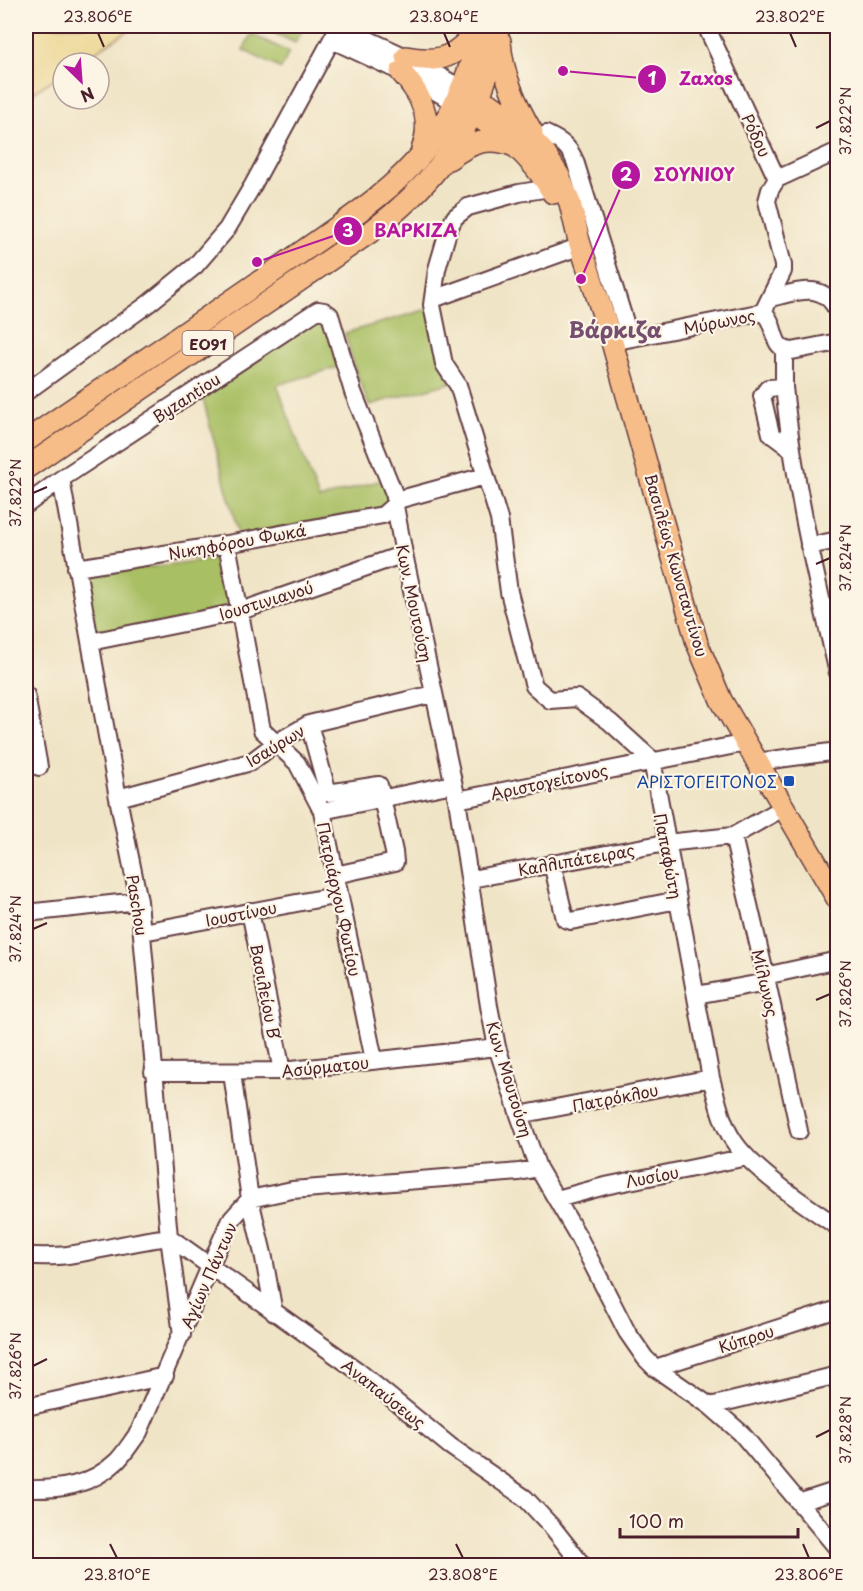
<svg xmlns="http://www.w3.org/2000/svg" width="863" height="1591" viewBox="0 0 863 1591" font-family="'Playpen Sans',sans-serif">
	<rect width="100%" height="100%" fill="#fcf5e5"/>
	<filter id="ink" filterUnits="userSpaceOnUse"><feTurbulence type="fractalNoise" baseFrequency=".0167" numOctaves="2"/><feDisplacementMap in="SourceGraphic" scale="12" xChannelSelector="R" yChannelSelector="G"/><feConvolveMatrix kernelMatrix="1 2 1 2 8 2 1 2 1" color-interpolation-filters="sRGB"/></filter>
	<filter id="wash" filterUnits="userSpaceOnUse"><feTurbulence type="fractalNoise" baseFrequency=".008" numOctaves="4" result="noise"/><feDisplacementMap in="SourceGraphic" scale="24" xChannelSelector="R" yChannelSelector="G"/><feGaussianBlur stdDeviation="1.35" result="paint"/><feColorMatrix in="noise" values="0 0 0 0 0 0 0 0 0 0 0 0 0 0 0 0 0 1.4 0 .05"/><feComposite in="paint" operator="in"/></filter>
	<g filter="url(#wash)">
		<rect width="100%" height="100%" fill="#f0e4c6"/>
		<path fill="#a9bf64" stroke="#7a6f48" stroke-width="1.5" d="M260,26H301L304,27L295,43Z
			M251,34L289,52L281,69L243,50Z
			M333,242L335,244L26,459V451Z
			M428,309L450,383L369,405L356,372L345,333Z
			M324,316L342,366L277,385L319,499L385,479L389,507L239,537L202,395Z
			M224,557L232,611L95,636L87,576Z"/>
		<path fill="#eeda9e" stroke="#9c7c64" stroke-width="1.5" d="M26,26H131V29L78,63H63V73L26,97Z"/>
	</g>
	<g filter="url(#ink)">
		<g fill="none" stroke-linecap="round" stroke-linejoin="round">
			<defs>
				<path id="minor" d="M706,26L777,179
					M332,40L401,72L456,103
					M546,134C561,141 569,146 575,161L630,338
					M777,179L838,151
					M550,188L519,193L468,207L455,217L449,228L437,269L432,305L444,364L458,385L499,519L509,592L526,658L534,686L550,700L577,698L610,722L652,760L711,1078C717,1099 721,1122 733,1140C751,1169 808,1207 838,1227
					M770,298C798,292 823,280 838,312
					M433,299L581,246
					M763,312L783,271V265L767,201L770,190L777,179
					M612,342L763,312C778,324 769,349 792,351L838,342
					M784,387V350
					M26,392L148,304L195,266L227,229L253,185L339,26L406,57L462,89
					M791,449L771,434L762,396L768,388L784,387C794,484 816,578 838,673
					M61,479L118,798L139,901L169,1237L182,1335
					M26,505L61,479L318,310L324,311L330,315L353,392L395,496V506L404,554L457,800L489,1006L497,1047L519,1115L538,1168L578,1236L627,1332L645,1358L655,1368L710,1406L741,1433L838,1549
					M227,544L262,730L297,763L322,811L374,1060
					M809,546L838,540
					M76,568L227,544L383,515L401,499L485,476
					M90,642L238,612L404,554
					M26,695L39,767
					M309,724L328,793L379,785L394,852L395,862L335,875
					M756,762L838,751
					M118,798L251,762L276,743L309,724L433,694
					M457,800L746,743
					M322,811L453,784
					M733,836L767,982L799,1131
					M552,863L565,919L571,921L678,900
					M471,879L666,843L733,836L783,808
					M250,911L282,1071
					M26,913L139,901
					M143,932L339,895
					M765,976L838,960
					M696,995L767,982
					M153,1072L282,1071L497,1047
					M232,1073L250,1199L264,1258L274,1313
					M519,1115L711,1078
					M557,1199L605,1186L747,1157
					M26,1256C39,1256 54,1257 68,1255C102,1250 135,1241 169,1237L358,1371L450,1446L525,1498L553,1528L583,1566
					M655,1368L838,1309
					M710,1406L838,1375
					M26,1407L165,1376
					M26,1489C59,1490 91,1486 117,1461C125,1453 132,1441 139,1432L229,1222L250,1199L292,1190L519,1172L538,1168
					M801,1502L838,1490"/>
				<path id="major" d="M500,41C502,74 516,104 532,132
					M406,57C443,64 455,56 479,29
					M401,72C421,94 434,120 422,150
					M462,89L494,107L522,129L543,151L559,176L570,203L579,241L612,342L697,643L721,700L838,900
					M462,106C498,129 532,156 553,193
					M449,159C470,143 489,135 514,146
					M26,441C113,381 202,322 289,261C336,227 390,195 426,149C455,113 471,70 482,26
					M26,468L373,230C424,191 463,146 484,84C491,65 494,45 499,26"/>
			</defs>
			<use href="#minor" stroke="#633d42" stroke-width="20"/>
			<use href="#major" stroke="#633d42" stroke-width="24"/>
			<use href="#minor" stroke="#fff" stroke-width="16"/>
			<use href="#major" stroke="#f7bd88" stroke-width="21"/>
		</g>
	</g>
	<path fill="none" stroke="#4a1f2b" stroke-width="2" d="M98,33L104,47M444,33L450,47M790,33L796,47M816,128L830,121M33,493L47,487M816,564L830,558M33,929L47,923M816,1000L830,994M33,1366L47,1359M816,1437L830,1430M110,1544L117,1558M456,1544L463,1558M803,1544L809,1558"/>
	<rect fill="#1a4fb4" stroke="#fcf5e5" stroke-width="2" x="783" y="775" width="12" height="12" rx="3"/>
	<g text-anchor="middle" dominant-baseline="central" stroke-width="4.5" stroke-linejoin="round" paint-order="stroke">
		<rect fill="#fcf5e5" stroke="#7f5f63" stroke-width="1.5" x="182.5" y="331" width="51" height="24" rx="4.5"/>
		<g font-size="15" font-weight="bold" fill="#4a1f2b">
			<text x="208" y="343">ΕΟ91</text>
		</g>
		<g font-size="16" fill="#4a1f2b" stroke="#fcf5e5">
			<text transform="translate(757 135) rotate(65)">Ρόδου</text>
			<text transform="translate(719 321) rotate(-11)">Μύρωνος</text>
			<text transform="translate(186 397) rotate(-33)">Byzantiou</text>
			<text transform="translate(237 541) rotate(-10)">Νικηφόρου Φωκά</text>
			<text transform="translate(677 565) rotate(74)">Βασιλέως Κωνσταντίνου</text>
			<text transform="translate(266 600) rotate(-17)">Ιουστινιανού</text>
			<text transform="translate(415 603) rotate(78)">Κων. Μουτούση</text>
			<text transform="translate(275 745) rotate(-31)">Ισαύρων</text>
			<text transform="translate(549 781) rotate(-12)">Αριστογείτονος</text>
			<text transform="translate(669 856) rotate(79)">Παπαφώτη</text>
			<text transform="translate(576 859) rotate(-10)">Καλλιπάτειρας</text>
			<text transform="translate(340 899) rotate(78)">Πατριάρχου Φωτίου</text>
			<text transform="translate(138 905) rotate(81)">Paschou</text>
			<text transform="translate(241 913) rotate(-11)">Ιουστίνου</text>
			<text transform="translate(766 983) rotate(77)">Μίλωνος</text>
			<text transform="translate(266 991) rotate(79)">Βασιλείου Β΄</text>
			<text transform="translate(325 1066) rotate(-6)">Ασύρματου</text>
			<text transform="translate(510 1079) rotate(73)">Κων. Μουτούση</text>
			<text transform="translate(615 1097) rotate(-11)">Πατρόκλου</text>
			<text transform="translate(652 1176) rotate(-11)">Λυσίου</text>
			<text transform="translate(208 1275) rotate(-66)">Αγίων Πάντων</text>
			<text transform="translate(746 1338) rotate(-18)">Κύπρου</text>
			<text transform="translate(384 1393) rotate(38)">Αναπαύσεως</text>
		</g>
		<g font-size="16" fill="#164399" stroke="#fcf5e5" text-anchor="end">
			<text x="777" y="781">ΑΡΙΣΤΟΓΕΙΤΟΝΟΣ</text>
		</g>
		<g font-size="22" font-weight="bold" fill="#764e6e" stroke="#fcf5e5">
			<text x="615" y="328">Βάρκιζα</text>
		</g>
	</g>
	<path fill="none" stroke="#b5179e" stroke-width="2" d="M563 71L652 79M581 279L626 175M257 262L348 231"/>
	<g fill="#b5179e" stroke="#fcf5e5" stroke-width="2">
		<circle cx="563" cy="71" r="6"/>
		<circle cx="581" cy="279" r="6"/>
		<circle cx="257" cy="262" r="6"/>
		<circle cx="652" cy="79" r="15"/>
		<circle cx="626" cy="175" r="15"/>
		<circle cx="348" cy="231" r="15"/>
	</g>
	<g font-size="18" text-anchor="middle" font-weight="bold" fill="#fff">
		<text x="652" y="85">1</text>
		<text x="626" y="181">2</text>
		<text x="348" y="237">3</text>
	</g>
	<g font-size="18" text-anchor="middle" font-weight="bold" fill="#b5179e" stroke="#fcf5e5" stroke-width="4.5" stroke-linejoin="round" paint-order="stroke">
		<text x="706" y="85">Zaxos</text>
		<text x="694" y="181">ΣΟΥΝΙΟΥ</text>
		<text x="416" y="237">ΒΑΡΚΙΖΑ</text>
	</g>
	<rect width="863" height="1591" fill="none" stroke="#fcf5e5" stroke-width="66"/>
	<g transform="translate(81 81) rotate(155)"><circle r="28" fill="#fcf5e5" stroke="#b59f9b" stroke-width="1.5"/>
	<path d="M0-4.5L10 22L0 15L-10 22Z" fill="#b5179e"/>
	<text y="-9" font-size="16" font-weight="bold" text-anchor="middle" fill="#4a1f2b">N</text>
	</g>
	<path d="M620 1528v9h178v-9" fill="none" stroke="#4a1f2b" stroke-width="3"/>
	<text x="629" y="1528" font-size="18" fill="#4a1f2b" stroke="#fcf5e5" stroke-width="4.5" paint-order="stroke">100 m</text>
	<rect x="33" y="33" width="797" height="1525" fill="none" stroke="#4a1f2b" stroke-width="2"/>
	<g font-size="15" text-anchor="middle" fill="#4a1f2b">
		<text x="98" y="22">23.806°E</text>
		<text x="444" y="22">23.804°E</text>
		<text x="790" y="22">23.802°E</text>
		<text transform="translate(846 121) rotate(-90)" y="5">37.822°N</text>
		<text transform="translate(16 493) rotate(-90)" y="5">37.822°N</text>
		<text transform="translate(846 558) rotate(-90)" y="5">37.824°N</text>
		<text transform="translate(16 929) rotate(-90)" y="5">37.824°N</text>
		<text transform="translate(846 994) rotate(-90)" y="5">37.826°N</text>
		<text transform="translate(16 1366) rotate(-90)" y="5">37.826°N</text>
		<text transform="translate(846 1430) rotate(-90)" y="5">37.828°N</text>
		<text x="117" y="1580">23.810°E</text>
		<text x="463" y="1580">23.808°E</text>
		<text x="809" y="1580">23.806°E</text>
	</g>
</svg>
